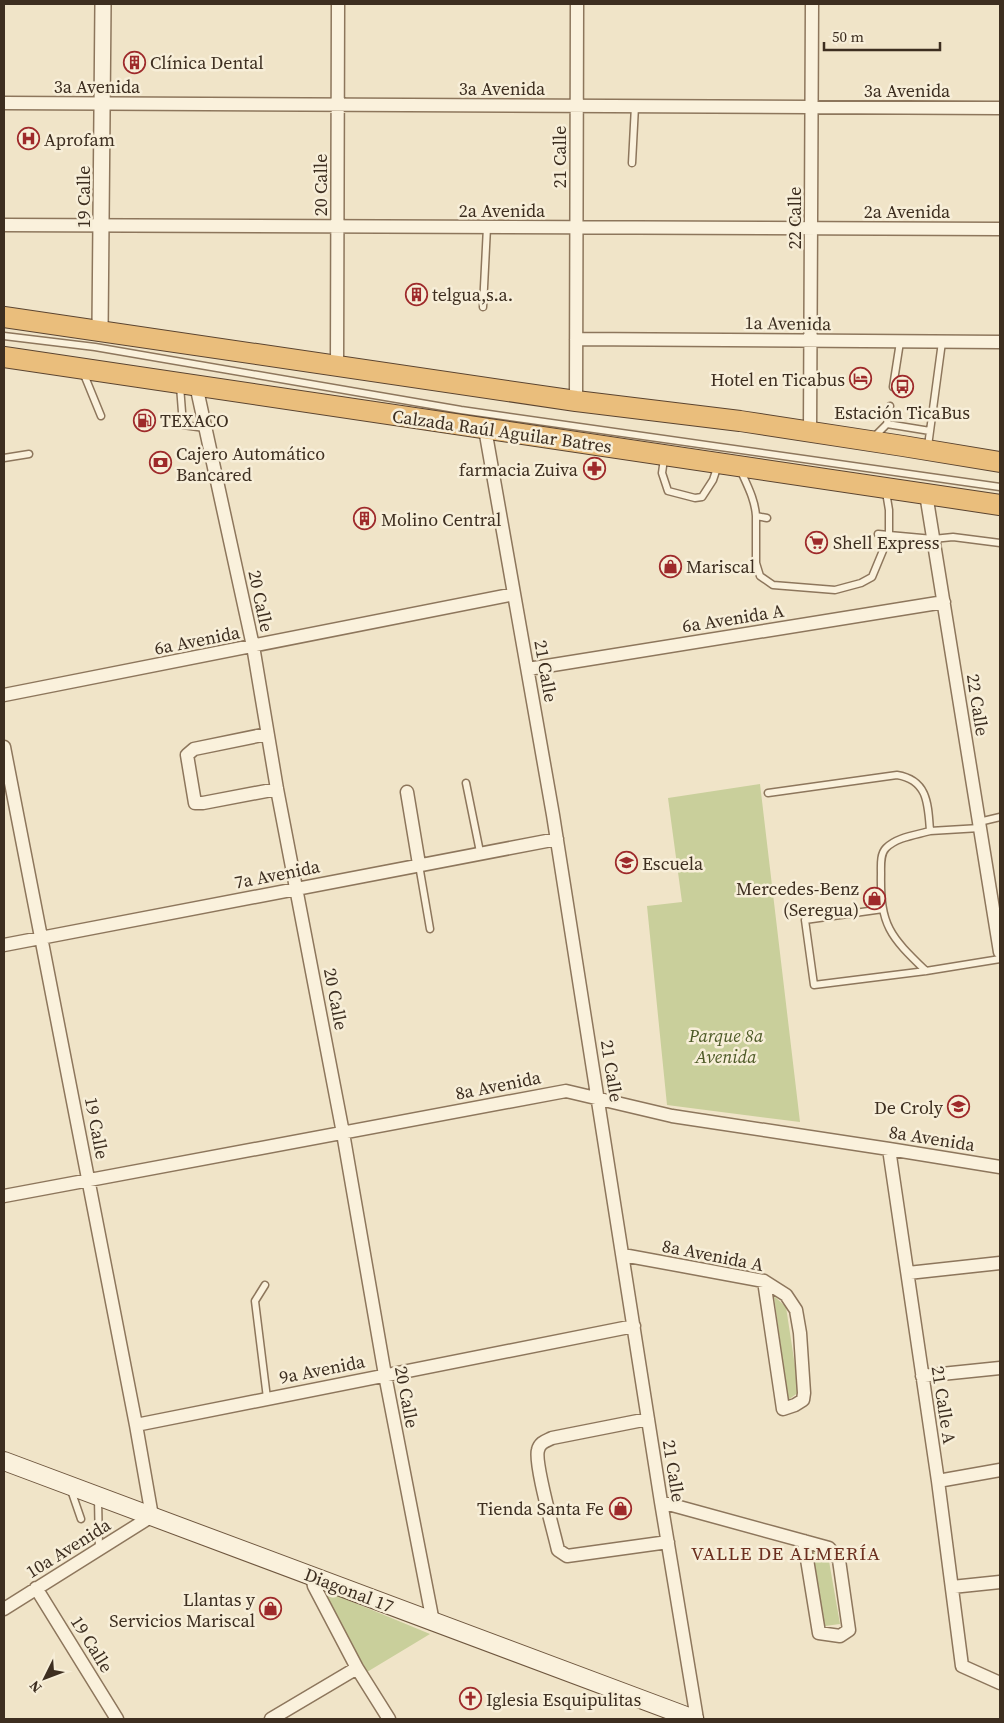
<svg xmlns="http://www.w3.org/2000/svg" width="1004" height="1723" viewBox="0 0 1004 1723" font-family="'Source Serif 4',serif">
	<rect width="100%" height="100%" fill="#f0e4c8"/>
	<path fill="#c9cf9b" d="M760,784L800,1122L667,1105L647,906L682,902L668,798Z
		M774,1296L786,1307L799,1392L788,1400Z
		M812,1551L829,1561L840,1624L825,1626Z
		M314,1586L430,1634L362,1675Z"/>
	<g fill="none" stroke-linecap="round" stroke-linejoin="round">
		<defs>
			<path id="service" d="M632,163L635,106
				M483,307L487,227
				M4,336L95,347L461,410L1000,487
				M83,372L101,416
				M180,386L183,425L205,428
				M893,387L900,342
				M887,424L930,431
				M873,438L887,424L890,406
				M928,446L942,342
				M4,458L29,454
				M664,459L662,473L668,491L695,498L702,497L713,480L718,465
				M740,469C747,485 755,499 756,516L767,518
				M756,516V563L760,576L773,585L835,590L861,583L872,577L889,536V510L886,492
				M878,534L933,539L953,537L1000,543
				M466,783L480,852
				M768,793L897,775C928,780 928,804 930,831C916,835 897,837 886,848C880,854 881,865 881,874C880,926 890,936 926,971
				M979,822L1000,817
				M930,831L980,828
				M419,865L430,929
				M883,909L805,920L814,985L926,971L1000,959
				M265,1285L255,1301L267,1398
				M71,1490L81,1519
				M98,1498L99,1549"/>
			<path id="minor" d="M4,103L1000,108
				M4,225L1000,229
				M576,339L1000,342
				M337,366L338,4
				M196,385L253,646L277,789L343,1133L385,1375L433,1622
				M576,401L577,4
				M485,429L553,815L661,1502L697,1719
				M810,433L812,4
				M926,494L1000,952
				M528,669L944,602
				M4,695L514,594
				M267,734L194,749L187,755L195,803H203L277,789
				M4,747L136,1425L152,1516L4,1609
				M407,792L419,864
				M4,945L557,839
				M889,1149L938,1481L962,1666L1000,1683
				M4,1196L566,1091L672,1116L889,1149L1000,1167
				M623,1255L764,1281L786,1295L796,1310L800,1333L804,1393L803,1400L795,1405L783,1409L764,1281
				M908,1273L1000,1263
				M922,1376L1000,1368
				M648,1419L552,1438C546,1441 540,1442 538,1450C534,1463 554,1532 558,1550L567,1556L668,1542
				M136,1425L634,1326
				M938,1481L1000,1470
				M661,1502L829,1548L839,1560L849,1630L840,1636L819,1633L804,1541
				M312,1576L314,1586L357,1668L389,1719
				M952,1587L1000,1582
				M36,1588L117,1719
				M271,1719L357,1668"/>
			<path id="tertiary" d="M100,330L103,4"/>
			<path id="secondary" d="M4,1461L694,1719"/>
			<path id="trunk" d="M4,317L576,401L740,421L903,446L1000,462
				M4,357L1000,505"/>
		</defs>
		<use href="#service" stroke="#8d765c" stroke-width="9"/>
		<use href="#minor" stroke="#8d765c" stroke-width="15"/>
		<use href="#tertiary" stroke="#8d765c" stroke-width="18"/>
		<use href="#secondary" stroke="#6f573f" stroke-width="20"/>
		<use href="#trunk" stroke="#5b4430" stroke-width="22"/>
		<use href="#service" stroke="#faf1dc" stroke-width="6"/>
		<use href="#minor" stroke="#faf1dc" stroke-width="12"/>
		<use href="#tertiary" stroke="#faf1dc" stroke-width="15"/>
		<use href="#secondary" stroke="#faf1dc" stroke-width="18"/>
		<use href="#trunk" stroke="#eabe7c" stroke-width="20"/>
	</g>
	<defs>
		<symbol id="building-ring" viewBox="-11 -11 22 22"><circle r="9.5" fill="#f7eed8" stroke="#9e2a2b" stroke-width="1.5"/><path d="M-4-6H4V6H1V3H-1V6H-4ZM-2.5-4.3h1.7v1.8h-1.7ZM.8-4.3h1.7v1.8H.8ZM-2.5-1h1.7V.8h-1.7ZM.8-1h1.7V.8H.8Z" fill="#9e2a2b"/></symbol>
		<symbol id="hospital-ring" viewBox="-11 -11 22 22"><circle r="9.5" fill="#f7eed8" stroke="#9e2a2b" stroke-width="1.5"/><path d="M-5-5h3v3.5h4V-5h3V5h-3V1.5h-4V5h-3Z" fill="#9e2a2b"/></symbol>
		<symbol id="hotel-ring" viewBox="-11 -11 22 22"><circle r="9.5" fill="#f7eed8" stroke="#9e2a2b" stroke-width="1.5"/><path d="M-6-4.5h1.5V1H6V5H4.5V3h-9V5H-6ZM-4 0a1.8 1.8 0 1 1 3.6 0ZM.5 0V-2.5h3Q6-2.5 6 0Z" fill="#9e2a2b"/></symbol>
		<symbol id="bus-ring" viewBox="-11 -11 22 22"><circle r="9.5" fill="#f7eed8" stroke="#9e2a2b" stroke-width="1.5"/><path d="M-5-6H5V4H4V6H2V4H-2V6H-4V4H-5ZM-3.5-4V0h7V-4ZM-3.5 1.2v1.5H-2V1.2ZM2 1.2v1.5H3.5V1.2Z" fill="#9e2a2b"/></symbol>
		<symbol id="fuel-ring" viewBox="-11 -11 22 22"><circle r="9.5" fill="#f7eed8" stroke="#9e2a2b" stroke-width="1.5"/><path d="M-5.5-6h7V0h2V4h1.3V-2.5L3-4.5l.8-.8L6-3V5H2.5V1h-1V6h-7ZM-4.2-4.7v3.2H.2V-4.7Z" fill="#9e2a2b"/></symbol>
		<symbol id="bank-ring" viewBox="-11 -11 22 22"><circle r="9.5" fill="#f7eed8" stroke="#9e2a2b" stroke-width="1.5"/><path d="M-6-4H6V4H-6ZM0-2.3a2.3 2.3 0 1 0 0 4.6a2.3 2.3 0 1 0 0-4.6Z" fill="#9e2a2b"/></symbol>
		<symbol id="pharmacy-ring" viewBox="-11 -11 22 22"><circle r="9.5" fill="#f7eed8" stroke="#9e2a2b" stroke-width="1.5"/><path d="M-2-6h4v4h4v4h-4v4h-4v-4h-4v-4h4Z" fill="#9e2a2b"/></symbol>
		<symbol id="supermarket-ring" viewBox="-11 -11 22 22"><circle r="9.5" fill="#f7eed8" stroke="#9e2a2b" stroke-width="1.5"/><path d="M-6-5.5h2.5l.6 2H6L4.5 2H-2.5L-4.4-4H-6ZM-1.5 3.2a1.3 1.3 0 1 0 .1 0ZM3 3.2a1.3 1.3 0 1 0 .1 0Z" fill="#9e2a2b"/></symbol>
		<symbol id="shop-ring" viewBox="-11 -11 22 22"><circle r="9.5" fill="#f7eed8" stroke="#9e2a2b" stroke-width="1.5"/><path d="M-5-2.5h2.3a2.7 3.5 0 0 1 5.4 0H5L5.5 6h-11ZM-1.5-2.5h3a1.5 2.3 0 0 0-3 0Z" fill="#9e2a2b"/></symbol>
		<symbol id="school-ring" viewBox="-11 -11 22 22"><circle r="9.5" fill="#f7eed8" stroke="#9e2a2b" stroke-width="1.5"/><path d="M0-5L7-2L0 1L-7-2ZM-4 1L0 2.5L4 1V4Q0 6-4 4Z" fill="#9e2a2b"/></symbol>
		<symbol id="church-ring" viewBox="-11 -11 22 22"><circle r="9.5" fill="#f7eed8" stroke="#9e2a2b" stroke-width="1.5"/><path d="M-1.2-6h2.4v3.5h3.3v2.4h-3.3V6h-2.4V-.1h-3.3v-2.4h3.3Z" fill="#9e2a2b"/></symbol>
	</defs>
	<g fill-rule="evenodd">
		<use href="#building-ring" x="122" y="50" width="25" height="25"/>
		<use href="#hospital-ring" x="16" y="126" width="25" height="25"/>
		<use href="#building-ring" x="404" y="282" width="25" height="25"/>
		<use href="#hotel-ring" x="848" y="366" width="25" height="25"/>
		<use href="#bus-ring" x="890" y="374" width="25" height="25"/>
		<use href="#fuel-ring" x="132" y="408" width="25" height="25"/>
		<use href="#bank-ring" x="148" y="450" width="25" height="25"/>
		<use href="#pharmacy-ring" x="582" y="456" width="25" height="25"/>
		<use href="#building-ring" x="352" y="506" width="25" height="25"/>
		<use href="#supermarket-ring" x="804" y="530" width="25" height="25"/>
		<use href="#shop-ring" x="658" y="554" width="25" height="25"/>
		<use href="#school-ring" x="614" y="850" width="25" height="25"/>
		<use href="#shop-ring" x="862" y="886" width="25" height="25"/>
		<use href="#school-ring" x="946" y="1094" width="25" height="25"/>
		<use href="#shop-ring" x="608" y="1496" width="25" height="25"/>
		<use href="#shop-ring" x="258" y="1596" width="25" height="25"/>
		<use href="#church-ring" x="458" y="1686" width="25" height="25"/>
	</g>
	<g text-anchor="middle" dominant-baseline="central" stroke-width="5" stroke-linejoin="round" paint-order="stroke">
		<g font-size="18" fill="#3d2e20" stroke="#f7eed8" text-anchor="start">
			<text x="150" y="62">Clínica Dental</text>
			<text x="44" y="139">Aprofam</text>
			<text x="432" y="294">telgua,s.a.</text>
			<text x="845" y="379" text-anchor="end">Hotel en Ticabus</text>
			<text x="902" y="412" text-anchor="middle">Estación TicaBus</text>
			<text x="160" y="420">TEXACO</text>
			<text x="176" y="453">Cajero Automático<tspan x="176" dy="21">Bancared</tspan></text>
			<text x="578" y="469" text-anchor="end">farmacia Zuiva</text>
			<text x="381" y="519">Molino Central</text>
			<text x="833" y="542">Shell Express</text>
			<text x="686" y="566">Mariscal</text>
			<text x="642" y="863">Escuela</text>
			<text x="859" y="888" text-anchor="end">Mercedes-Benz<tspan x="859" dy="21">(Seregua)</tspan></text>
			<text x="943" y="1107" text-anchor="end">De Croly</text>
			<text x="604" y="1508" text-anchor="end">Tienda Santa Fe</text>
			<text x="255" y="1599" text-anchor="end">Llantas y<tspan x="255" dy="21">Servicios Mariscal</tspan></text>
			<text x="486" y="1699">Iglesia Esquipulitas</text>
		</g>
		<g font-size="18" fill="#3d2e20" stroke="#f7eed8">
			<text x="97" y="86">3a Avenida</text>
			<text x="502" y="88">3a Avenida</text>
			<text x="907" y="90">3a Avenida</text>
			<text transform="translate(559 157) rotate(-90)">21 Calle</text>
			<text transform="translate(320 185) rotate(-90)">20 Calle</text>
			<text transform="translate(83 197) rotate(-90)">19 Calle</text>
			<text x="502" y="210">2a Avenida</text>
			<text x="907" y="211">2a Avenida</text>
			<text transform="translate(794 218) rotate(-90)">22 Calle</text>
			<text transform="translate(788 323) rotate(1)">1a Avenida</text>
			<text transform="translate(502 431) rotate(8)">Calzada Raúl Aguilar Batres</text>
			<text transform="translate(261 601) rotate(78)">20 Calle</text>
			<text transform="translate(733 618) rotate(-9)">6a Avenida A</text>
			<text transform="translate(197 640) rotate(-11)">6a Avenida</text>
			<text transform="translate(546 671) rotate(80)">21 Calle</text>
			<text transform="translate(978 705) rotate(81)">22 Calle</text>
			<text transform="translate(277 874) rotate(-11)">7a Avenida</text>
			<text transform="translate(336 999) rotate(79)">20 Calle</text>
			<text transform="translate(612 1071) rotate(81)">21 Calle</text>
			<text transform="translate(498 1085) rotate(-11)">8a Avenida</text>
			<text transform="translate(97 1128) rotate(79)">19 Calle</text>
			<text transform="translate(932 1138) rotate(9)">8a Avenida</text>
			<text transform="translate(713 1255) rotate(11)">8a Avenida A</text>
			<text transform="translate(322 1369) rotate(-11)">9a Avenida</text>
			<text transform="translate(407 1397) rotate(79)">20 Calle</text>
			<text transform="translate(944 1405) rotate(81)">21 Calle A</text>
			<text transform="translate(674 1471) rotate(81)">21 Calle</text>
			<text transform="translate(68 1548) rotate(-32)">10a Avenida</text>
			<text transform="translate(349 1590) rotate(21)">Diagonal 17</text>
			<text transform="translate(92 1644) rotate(58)">19 Calle</text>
		</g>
		<g font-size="18" font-style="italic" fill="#4d5a26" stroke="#f7eed8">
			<text x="726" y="1035">Parque 8a<tspan x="726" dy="21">Avenida</tspan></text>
		</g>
		<g font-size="19" letter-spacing="1" fill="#6b2e1e" stroke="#f7eed8">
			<text x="786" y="1553">VALLE DE ALMERÍA</text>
		</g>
	</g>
	<rect width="1004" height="1723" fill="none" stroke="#3d2e20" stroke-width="10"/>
	<g transform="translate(45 1678) rotate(228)" stroke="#f7eed8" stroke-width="4" paint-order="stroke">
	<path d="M0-4L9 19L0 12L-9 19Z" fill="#3d2e20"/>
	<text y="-8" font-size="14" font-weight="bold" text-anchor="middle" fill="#3d2e20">N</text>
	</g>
	<path d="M824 42v8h116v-8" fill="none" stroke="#3d2e20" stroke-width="2.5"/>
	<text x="832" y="42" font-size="15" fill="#3d2e20" stroke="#f7eed8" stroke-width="4" paint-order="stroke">50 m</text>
</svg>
